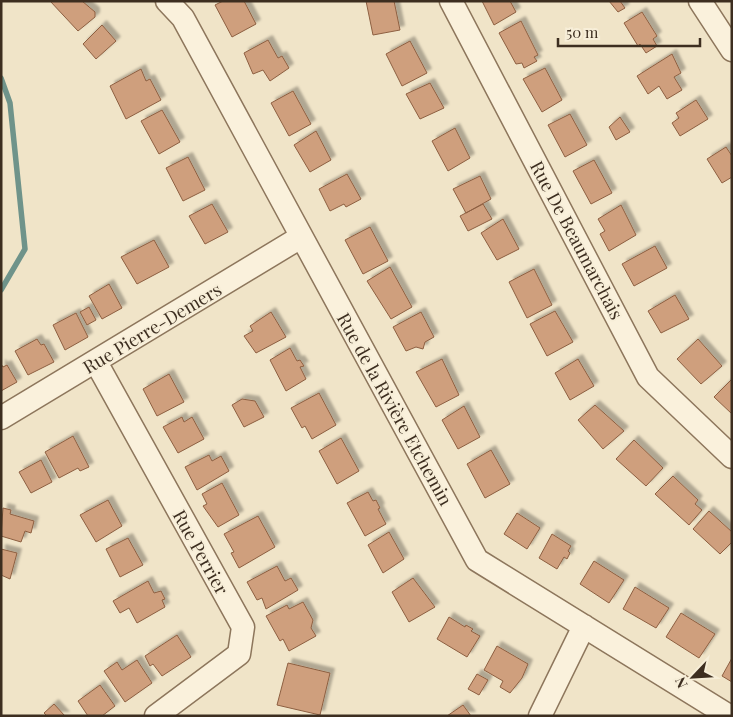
<svg xmlns="http://www.w3.org/2000/svg" width="733" height="717" viewBox="0 0 733 717" font-family="'Playfair Display',serif">
	<defs>
		<filter id="shadow"><feDropShadow dx="4.5" dy="-4.5" stdDeviation="1" flood-color="#0004"/></filter>
	</defs>
	<rect width="100%" height="100%" fill="#f0e4c8"/>
	<g fill="none" stroke-linecap="round" stroke-linejoin="round">
		<path stroke="#6f938a" stroke-width="5.5" d="M1,78L10,103L25,249L1,290"/>
	</g>
	<path fill="#cf9f7d" stroke="#8d5f41" filter="url(#shadow)" d="M50,1H82L95,12V17L78,31Z
		M223,1H244L256,24L232,37L215,5Z
		M366,1H394L400,30L373,35Z
		M482,1H510L516,12L494,25Z
		M609,1H620L625,8L618,12Z
		M642,12L657,36L653,39L657,46L646,53L640,44L638,46L624,23Z
		M521,21L538,55L534,57L537,61L524,68L522,63L516,64L499,33Z
		M102,25L116,41L96,59L83,44Z
		M268,40L278,58L282,56L289,68L270,81L263,70L253,74L244,53Z
		M410,41L427,73L402,86L386,54Z
		M672,54L681,73L674,77L682,90L667,99L659,86L648,94L637,76Z
		M545,68L562,100L542,112L523,79Z
		M141,69L146,81L150,79L161,100L126,119L110,86Z
		M430,83L444,108L420,119L406,94Z
		M293,91L311,124L289,136L271,103Z
		M696,100L708,119L680,136L672,123L679,118L676,113Z
		M162,110L180,142L159,154L141,121Z
		M570,114L587,145L565,157L548,125Z
		M620,117L630,132L616,140L609,127Z
		M455,128L470,158L448,171L432,141Z
		M316,131L331,160L310,172L294,145Z
		M726,147L732,156V177L722,183L707,159Z
		M188,157L205,190L183,201L166,168Z
		M594,160L612,193L591,204L573,171Z
		M347,174L361,199L346,207L344,204L330,211L319,189Z
		M480,176L491,199L466,213L453,189Z
		M212,204L228,232L205,244L189,216Z
		M483,204L492,219L468,231L460,216Z
		M621,205L636,235L609,251L600,234L605,231L598,219Z
		M503,219L519,249L497,260L481,233Z
		M370,227L388,261L363,274L345,240Z
		M154,240L169,267L137,284L121,257Z
		M655,246L667,268L634,286L622,264Z
		M390,267L412,307L391,319L367,281Z
		M534,269L552,305L527,318L509,282Z
		M109,284L122,308L102,319L89,296Z
		M675,295L689,319L661,333L648,311Z
		M89,307L96,320L87,325L80,312Z
		M555,311L573,342L547,356L530,324Z
		M271,312L286,337L256,353L244,336L253,331L250,326Z
		M421,312L434,337L425,342L423,349L416,347L406,351L393,327Z
		M76,313L88,337L65,350L53,325Z
		M37,339L41,345L44,344L54,362L28,375L15,351Z
		M698,339L722,366L701,384L677,359Z
		M290,348L297,361L300,360L304,366L300,367L306,379L286,391L270,360Z
		M442,359L459,395L436,407L416,372Z
		M578,359L594,386L570,400L555,373Z
		M1,364L3,367L7,365L17,382L1,391Z
		M169,374L184,402L157,416L143,389Z
		M731,380H732V414L714,397Z
		M319,393L336,425L312,439L305,426L302,428L291,408Z
		M242,399L255,401L264,417L244,427L232,405Z
		M595,405L624,431L603,449L578,420Z
		M464,406L480,437L458,449L442,420Z
		M182,417L184,422L192,417L204,439L178,453L163,427Z
		M73,436L89,467L80,471L78,468L59,478L45,452Z
		M341,438L359,471L337,484L319,451Z
		M634,440L663,468L646,486L616,459Z
		M491,450L510,484L485,498L467,464Z
		M209,455L212,461L221,456L229,471L197,490L185,467Z
		M41,460L52,482L31,493L19,472Z
		M673,476L698,500L695,504L702,510L689,525L655,494Z
		M222,483L239,515L218,527L203,506L207,504L202,494Z
		M368,492L373,501L376,500L380,508L378,509L386,524L365,536L347,503Z
		M108,500L122,526L96,542L80,515Z
		M3,508L11,510L10,514L34,521L31,533L25,531L21,542L1,536Z
		M709,511L732,532V542L720,554L693,529Z
		M517,513L540,528L527,549L504,534Z
		M258,516L275,547L239,568L231,553L234,552L224,534Z
		M389,532L404,559L383,573L368,545Z
		M552,534L571,546L568,551L570,553L567,559L564,557L557,569L539,558Z
		M128,538L143,565L120,577L106,549Z
		M1,549L17,553L10,579L1,575Z
		M594,561L624,580L609,603L580,584Z
		M277,566L285,581L291,578L298,590L266,609L262,598L257,600L247,582Z
		M413,578L435,607L409,622L392,592Z
		M148,581L154,593L161,591L165,599L162,600L165,607L137,623L129,608L120,613L113,601Z
		M635,587L669,608L656,628L623,609Z
		M303,602L313,620L311,628L316,636L289,651L283,639L280,641L266,616L287,605L289,609Z
		M681,613L715,634L699,658L666,637Z
		M449,617L465,627L466,625L473,629L471,631L480,636L467,657L437,639Z
		M177,635L191,657L162,676L153,664L150,666L145,656Z
		M497,646L528,664L522,678L510,693L500,687L503,681L484,670Z
		M732,658V682L722,676Z
		M137,660L152,683L125,702L104,671L117,662L122,670Z
		M288,663L330,673L320,715L277,705Z
		M477,674L488,680L479,695L468,689Z
		M100,685L115,706L102,716H88L78,701Z
		M54,704L65,716H47L44,713Z
		M463,705L471,716H447Z"/>
	<g fill="none" stroke-linecap="round" stroke-linejoin="round">
		<defs>
			<path id="minor" d="M167,1L183,18L477,560L729,716
				M451,1L648,377L732,457
				M700,1L732,50
				M96,362L243,627L239,654L156,716
				M1,418L301,237
				M540,716L584,626"/>
		</defs>
		<use href="#minor" stroke="#8d765c" stroke-width="25"/>
		<use href="#minor" stroke="#faf1dc" stroke-width="22"/>
	</g>
	<g text-anchor="middle" dominant-baseline="central" stroke-width="4" stroke-linejoin="round" paint-order="stroke">
		<g font-size="18" fill="#3d2e20" stroke="#f7eed8">
			<text transform="translate(577 240) rotate(62)">Rue De Beaumarchais</text>
			<text transform="translate(152 328) rotate(-31)">Rue Pierre-Demers</text>
			<text transform="translate(395 409) rotate(61)">Rue de la Rivière Etchemin</text>
			<text transform="translate(201 552) rotate(61)">Rue Perrier</text>
		</g>
	</g>
	<rect width="733" height="717" fill="none" stroke="#3d2e20" stroke-width="5"/>
	<g transform="translate(693 677) rotate(245)" stroke="#f7eed8" stroke-width="4" paint-order="stroke">
	<path d="M0-4L9 19L0 12L-9 19Z" fill="#3d2e20"/>
	<text y="-8" font-size="14" font-weight="bold" text-anchor="middle" fill="#3d2e20">N</text>
	</g>
	<path d="M558 38v8h142v-8" fill="none" stroke="#3d2e20" stroke-width="2.5"/>
	<text x="566" y="38" font-size="15" fill="#3d2e20" stroke="#f7eed8" stroke-width="4" paint-order="stroke">50 m</text>
</svg>
